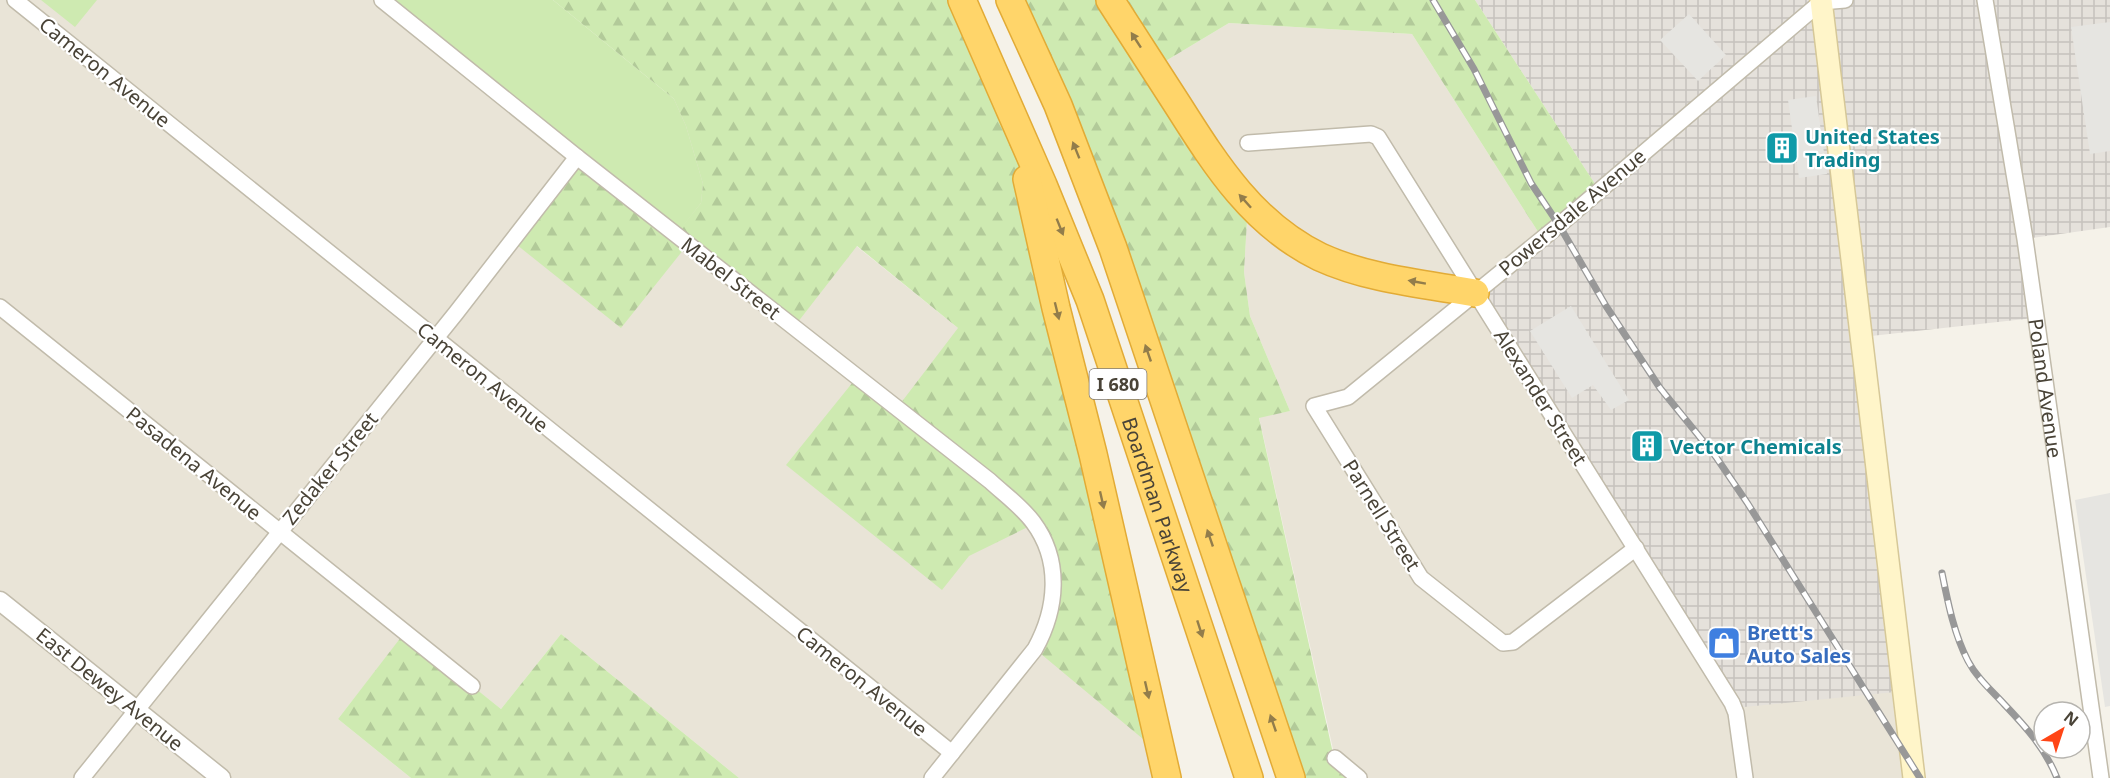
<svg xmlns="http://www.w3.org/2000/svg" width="2110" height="778" viewBox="0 0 2110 778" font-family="'Noto Sans',sans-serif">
	<defs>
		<pattern id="industrial-grid" width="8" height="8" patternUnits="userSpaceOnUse" patternTransform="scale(1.5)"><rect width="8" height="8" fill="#e5e1db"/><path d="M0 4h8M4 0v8" fill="none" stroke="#c6c2bd"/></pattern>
		<pattern id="forest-firs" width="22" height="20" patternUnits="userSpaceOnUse" patternTransform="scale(1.5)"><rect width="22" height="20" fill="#ceeab1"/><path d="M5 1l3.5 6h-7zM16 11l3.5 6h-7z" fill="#b2ca99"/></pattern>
	</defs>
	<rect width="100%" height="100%" fill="#f5f2e9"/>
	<path fill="#e9e4d7" d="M0,0H382L674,99L958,328L1023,510L1161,754L1167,778H739L561,634L501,709L405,633L338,719L411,778H0Z
		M1229,23L1412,34L1542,238L1905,691L1914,778H1359L1335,758L1259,417L1290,411L1250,316L1244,272L1248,204L1154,68Z"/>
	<path fill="url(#industrial-grid)" d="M1475,0H2110V227L2025,239L2035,318L1862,337L1905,691L1734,708L1475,293L1599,190Z"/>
	<path fill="#ceeab1" d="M41,0H97L75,27Z
		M382,0H553L674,99L686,126L703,184L701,203L676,235Z"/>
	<path fill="url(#forest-firs)" d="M553,0H962L1027,180L1161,754L1035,649L1053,596L1034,524L969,556L942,590L786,465L857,377L897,408L958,328L857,246L794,327L688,244L621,328L512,241L577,157L676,234L701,203L703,184L686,126L674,99Z
		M1010,0H1475L1599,190L1542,238L1412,34L1229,23L1154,68L1248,204L1244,272L1250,316L1290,411L1259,418L1334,758L1359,778H1291Z
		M405,632L501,709L561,634L739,778H411L338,719Z"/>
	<path fill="#e6e5e1" d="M1689,14L1726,55L1698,81L1660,40Z
		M2110,22V151L2090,154L2071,27Z
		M1816,96L1827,174L1799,178L1788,100Z
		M1571,306L1629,400L1611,410L1593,385L1572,398L1530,331Z
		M2110,493V706L2105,707L2075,500Z"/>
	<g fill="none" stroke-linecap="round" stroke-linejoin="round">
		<defs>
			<g id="minor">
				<path d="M15,0L952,753"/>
				<path d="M382,0L577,157L990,481C1004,494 1021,506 1033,522C1062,561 1057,609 1035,649L932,778"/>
				<path id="s1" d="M1985,0L2025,239L2101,778"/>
				<path d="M1248,143L1371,134L1378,137L1732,703L1736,713L1745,778"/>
				<path d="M0,307L472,686"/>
				<path d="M1636,548L1513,642L1503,643L1421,578L1314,406L1348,397L1559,225L1821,2L1845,0"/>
				<path d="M1335,758L1359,778"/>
				<path d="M82,778L456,313L577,157"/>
			</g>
			<path id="tertiary" d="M0,601L221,778"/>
			<path id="secondary" d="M1821,0L1914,778"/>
			<g id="motorway">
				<path id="s2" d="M962,0L1043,185L1090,300L1249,778"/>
				<path d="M1010,0L1058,105L1113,248L1291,778"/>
				<path d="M1110,0C1133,36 1156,71 1179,107C1217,167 1254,225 1320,257C1368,279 1424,284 1475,293"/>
				<path d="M1027,179L1056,308L1093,454L1167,778"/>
			</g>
		</defs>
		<use href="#minor" stroke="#c1bbab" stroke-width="18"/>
		<use href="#tertiary" stroke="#c1bbab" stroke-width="21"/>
		<use href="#secondary" stroke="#d6c898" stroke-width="24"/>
		<use href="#motorway" stroke="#e2ab36" stroke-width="30"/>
		<use href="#minor" stroke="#fff" stroke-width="15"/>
		<use href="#tertiary" stroke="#fff" stroke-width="18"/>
		<use href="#secondary" stroke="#fff5c9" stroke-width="21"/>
		<use href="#motorway" stroke="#ffd56a" stroke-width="27"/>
		<defs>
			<path id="rail" d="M1433,0L1474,69L1531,183L1559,225L1606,306L1660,388L1716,457L1748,504L1920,778
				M1942,573C1948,603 1954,634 1968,661C1977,678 1991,690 2004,704C2026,727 2045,748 2057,778"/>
		</defs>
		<use href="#rail" stroke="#989898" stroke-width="7"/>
		<use href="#rail" stroke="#fff" stroke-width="4.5" stroke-dasharray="14" stroke-linecap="butt"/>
	</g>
	<defs><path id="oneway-solid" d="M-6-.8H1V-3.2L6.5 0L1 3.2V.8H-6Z" transform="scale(1.5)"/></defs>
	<g fill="#927d4b">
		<use href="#oneway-solid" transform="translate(1136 40) rotate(-123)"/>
		<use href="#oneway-solid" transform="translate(1076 150) rotate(-112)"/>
		<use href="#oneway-solid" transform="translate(1245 201) rotate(-132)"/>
		<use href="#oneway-solid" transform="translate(1060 227) rotate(68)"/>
		<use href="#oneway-solid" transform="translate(1417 282) rotate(-170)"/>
		<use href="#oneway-solid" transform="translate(1057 311) rotate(76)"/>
		<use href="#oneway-solid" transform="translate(1148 353) rotate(-109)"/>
		<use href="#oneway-solid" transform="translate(1102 500) rotate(77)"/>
		<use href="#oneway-solid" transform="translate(1210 538) rotate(-109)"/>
		<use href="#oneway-solid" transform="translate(1200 629) rotate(72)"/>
		<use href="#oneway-solid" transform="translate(1147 690) rotate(77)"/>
		<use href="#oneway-solid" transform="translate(1273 723) rotate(-109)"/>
	</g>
	<defs>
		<symbol id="building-square" viewBox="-11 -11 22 22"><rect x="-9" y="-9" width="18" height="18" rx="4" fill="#0f9aa8" stroke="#fff"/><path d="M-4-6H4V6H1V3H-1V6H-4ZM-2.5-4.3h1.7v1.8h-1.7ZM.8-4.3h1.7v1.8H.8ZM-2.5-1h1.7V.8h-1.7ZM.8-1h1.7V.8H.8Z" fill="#fff"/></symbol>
		<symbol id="shop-square" viewBox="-11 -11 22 22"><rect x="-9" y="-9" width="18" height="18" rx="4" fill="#3f7fe0" stroke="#fff"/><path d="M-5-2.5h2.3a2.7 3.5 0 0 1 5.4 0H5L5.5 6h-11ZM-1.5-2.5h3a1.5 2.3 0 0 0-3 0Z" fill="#fff"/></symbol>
	</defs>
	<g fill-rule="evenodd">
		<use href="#building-square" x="1763" y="129" width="38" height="38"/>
		<use href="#building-square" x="1628" y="427" width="38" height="38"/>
		<use href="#shop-square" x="1705" y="624" width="38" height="38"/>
	</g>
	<g text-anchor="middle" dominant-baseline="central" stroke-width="4.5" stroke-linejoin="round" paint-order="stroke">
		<rect fill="#fff" stroke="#807b73" stroke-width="1.5" x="1089.5" y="369" width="57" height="30" rx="4.5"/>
		<g font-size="18" font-weight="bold" fill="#494337">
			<text x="1118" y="384">I 680</text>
		</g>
		<g font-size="20" fill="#494337" stroke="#fff">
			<text transform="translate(105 72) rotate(39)">Cameron Avenue</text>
			<text transform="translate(1572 212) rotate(-40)">Powersdale Avenue</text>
			<text transform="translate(731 278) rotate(38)">Mabel Street</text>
			<text transform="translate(483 377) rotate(39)">Cameron Avenue</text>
			<text stroke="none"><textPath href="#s1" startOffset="393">Poland Avenue</textPath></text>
			<text transform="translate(1541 397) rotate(58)">Alexander Street</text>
			<text transform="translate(194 463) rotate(39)">Pasadena Avenue</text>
			<text transform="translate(330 468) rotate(-51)">Zedaker Street</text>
			<text stroke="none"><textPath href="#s2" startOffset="542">Boardman Parkway</textPath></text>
			<text transform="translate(1382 515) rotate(58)">Parnell Street</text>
			<text transform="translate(862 681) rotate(39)">Cameron Avenue</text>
			<text transform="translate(110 689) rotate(39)">East Dewey Avenue</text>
		</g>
		<g font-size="20" font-weight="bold" fill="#0d838f" stroke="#fff" text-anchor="start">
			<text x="1805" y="136">United States<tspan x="1805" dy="23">Trading</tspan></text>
			<text x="1670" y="446">Vector Chemicals</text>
		</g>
		<g font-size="20" font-weight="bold" fill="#366cbe" stroke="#fff" text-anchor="start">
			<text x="1747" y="632">Brett's<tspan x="1747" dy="23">Auto Sales</tspan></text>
		</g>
	</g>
	<g transform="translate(2062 730) rotate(39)"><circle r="28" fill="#ffffff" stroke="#b6b4af" stroke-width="1.5"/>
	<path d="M0-4.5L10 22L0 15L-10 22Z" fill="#ff4516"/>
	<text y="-9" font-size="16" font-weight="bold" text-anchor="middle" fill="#494337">N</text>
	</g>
</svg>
